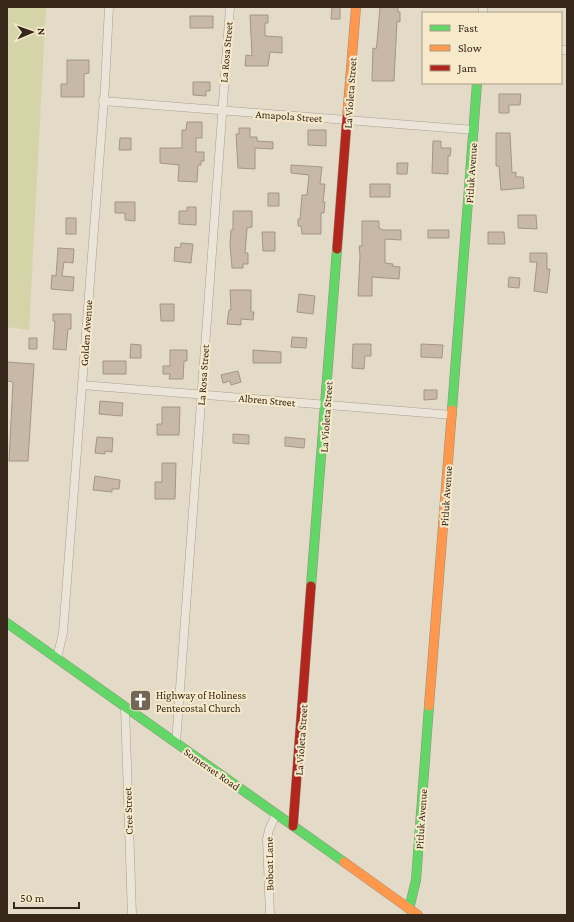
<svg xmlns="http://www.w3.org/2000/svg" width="574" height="922" viewBox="0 0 574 922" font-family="'Crimson Pro',serif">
	<rect width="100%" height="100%" fill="#e3dbc7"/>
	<path fill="#d4d4a8" d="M7,7H46L29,330L7,327Z"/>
	<path fill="#c7b8a8" stroke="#a39687" d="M332,7H340V19H331Z
		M380,7H398V12H400V22L397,21L394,81H372L373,48L376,49L377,43Z
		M250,15H268V23H265V36L282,37V53L270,52L268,66H245L246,55L252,56Z
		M190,16H213V28H190Z
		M67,60H89V73L84,74V97H61V84H67Z
		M193,82H210V91H206V96L193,95Z
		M499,94H521L520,105H509V113H499Z
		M187,122H202V138H196V152H204V161H201V165H198L197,182L178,181L179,165L160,163V148H182V130H186Z
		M239,128H250V137H257V141L273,142V149L255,148V169L238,168L236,134H239Z
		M308,130H326V146L308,145Z
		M496,133H510L512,173L516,172V177H523L524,188L501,190L499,166H496Z
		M120,138H131V150H119Z
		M433,141H441V148H451L450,156H448V174L432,173Z
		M397,163H408L407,174H397Z
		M291,165L322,167L320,184H325L323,202H325L324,213H321V234H302L301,226H298V219H300L302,195H307L309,175L291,173Z
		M370,184H390V197H370Z
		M268,193H279V206H268Z
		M115,202H135V221L125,220V213H115Z
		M187,207H196V225L179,224V211H187Z
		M233,211H252V227L247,228L245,253H248V264H243V268H232L230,244L231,230H233Z
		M518,215H536L537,229L518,228Z
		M66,218H76V234H66Z
		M362,221H379V228L383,230H401V240L385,239V263L393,264L392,266L400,267L399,279L372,277V296H358L360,256L359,246H362Z
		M428,230H449V238H428Z
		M262,232H275V251H263Z
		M488,232H504L505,244H488Z
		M181,243L193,244L191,263L174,261L175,247L180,248Z
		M58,248L74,249L73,263L64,262L62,276L74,277L73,291L51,289L52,275L56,276Z
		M530,253H547V269H550L547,293L534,291L537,262H530Z
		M509,277L520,278L519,288L508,287Z
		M230,290H251V312H254L253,320L241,319V325L227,324L229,310H231Z
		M299,294L315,296L313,314L297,312Z
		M160,304H174V321H161Z
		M53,314H71V329H68L66,350L53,349L55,321H53Z
		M292,337L307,338L306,348L291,347Z
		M29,338H37V349H29Z
		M131,344L141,345V358H130Z
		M353,344H371V356H365L364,369L352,368Z
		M421,344L443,345L442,358L421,357Z
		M170,350H187V361H184L183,379H169L170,374H163V366H170Z
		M253,350L281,352V363H253Z
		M103,361H126V374H103Z
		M7,362L34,364L28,461H9L13,382L7,381Z
		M238,371L241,382L231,385L230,381L223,383L221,375Z
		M424,390H437V399L424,400Z
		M100,401L123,403L122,416L99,414Z
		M162,407H180L179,435H157V424H162Z
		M233,434L249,435V444L233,443Z
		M97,437L113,438L112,452L105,451V454L95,453Z
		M285,437L305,439L304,448L285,446Z
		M162,463H176L175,499H155V482H162Z
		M95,476L120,480L119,489H112V492L93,490Z"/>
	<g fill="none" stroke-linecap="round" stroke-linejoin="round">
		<defs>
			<path id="street" d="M483,13V7
				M561,50H567
				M103,101L474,130
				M82,385L452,415
				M57,658L63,633L105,86L109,7
				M125,707L132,915
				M176,743L230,7
				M270,915L267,839L269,830L276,814"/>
			<path id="fast" d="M452,410L477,83
				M311,586L337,249
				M7,623L344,862
				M409,909L416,880L429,706"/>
			<path id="slow" d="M347,118L356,7
				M429,706L452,410
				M344,862L418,915"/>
			<path id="jam" d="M337,249L347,118
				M293,826L311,586"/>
		</defs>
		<use href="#street" stroke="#a89f91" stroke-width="9"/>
		<use href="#fast" stroke="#978f81" stroke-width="10"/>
		<use href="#slow" stroke="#978f81" stroke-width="10"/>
		<use href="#jam" stroke="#978f81" stroke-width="10"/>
		<use href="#street" stroke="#ebe5d9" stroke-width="8"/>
		<use href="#fast" stroke="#63d668" stroke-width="9"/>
		<use href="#slow" stroke="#ff974d" stroke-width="9"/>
		<use href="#jam" stroke="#b3261e" stroke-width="9"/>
	</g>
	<defs>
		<symbol id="church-square" viewBox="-11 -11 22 22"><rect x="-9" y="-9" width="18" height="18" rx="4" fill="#736657" stroke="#f7eaca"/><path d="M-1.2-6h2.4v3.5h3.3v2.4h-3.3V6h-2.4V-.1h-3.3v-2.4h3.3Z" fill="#fff"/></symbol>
	</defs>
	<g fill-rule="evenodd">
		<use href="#church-square" x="128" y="688" width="25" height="25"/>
	</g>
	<g text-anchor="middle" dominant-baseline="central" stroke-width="4" stroke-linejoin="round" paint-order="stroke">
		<g font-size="11" fill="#36271a" stroke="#f7eaca">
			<text transform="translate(226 52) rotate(-85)">La Rosa Street</text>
			<text transform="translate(350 93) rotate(-86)">La Violeta Street</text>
			<text transform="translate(289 116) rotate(4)">Amapola Street</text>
			<text transform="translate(471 173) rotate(-86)">Pitluk Avenue</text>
			<text transform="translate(86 333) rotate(-86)">Golden Avenue</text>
			<text transform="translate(203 375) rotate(-86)">La Rosa Street</text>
			<text transform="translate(267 400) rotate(5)">Albren Street</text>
			<text transform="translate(326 417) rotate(-86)">La Violeta Street</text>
			<text transform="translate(446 496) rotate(-86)">Pitluk Avenue</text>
			<text transform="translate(301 740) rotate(-86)">La Violeta Street</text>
			<text transform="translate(212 769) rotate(35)">Somerset Road</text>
			<text transform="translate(128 811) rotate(-92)">Cree Street</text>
			<text transform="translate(421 819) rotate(-86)">Pitluk Avenue</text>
			<text transform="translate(269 864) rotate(-91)">Bobcat Lane</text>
		</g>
		<g font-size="11" fill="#36271a" stroke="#f7eaca" text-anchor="start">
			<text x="156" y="695">Highway of Holiness<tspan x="156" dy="13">Pentecostal Church</tspan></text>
		</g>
	</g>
	<rect width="574" height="922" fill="none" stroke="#36271a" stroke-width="16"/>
	<rect x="422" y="12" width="140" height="72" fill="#f7eaca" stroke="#aa9c84"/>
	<rect x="430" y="25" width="20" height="6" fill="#63d668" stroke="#aa9c84"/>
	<text x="458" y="32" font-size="12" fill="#36271a">Fast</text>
	<rect x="430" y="45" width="20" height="6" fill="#ff974d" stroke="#aa9c84"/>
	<text x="458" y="52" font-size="12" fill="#36271a">Slow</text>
	<rect x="430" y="65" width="20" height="6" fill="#b3261e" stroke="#aa9c84"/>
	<text x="458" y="72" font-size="12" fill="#36271a">Jam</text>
	<g transform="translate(32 32) rotate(88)" stroke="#f7eaca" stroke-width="3" paint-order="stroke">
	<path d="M0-3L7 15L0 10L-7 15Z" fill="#36271a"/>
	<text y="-6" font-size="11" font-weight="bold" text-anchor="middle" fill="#36271a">N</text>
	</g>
	<path d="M14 902v6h65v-6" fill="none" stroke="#36271a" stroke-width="2"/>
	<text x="20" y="902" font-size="12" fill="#36271a" stroke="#f7eaca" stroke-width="3" paint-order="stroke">50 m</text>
</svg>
